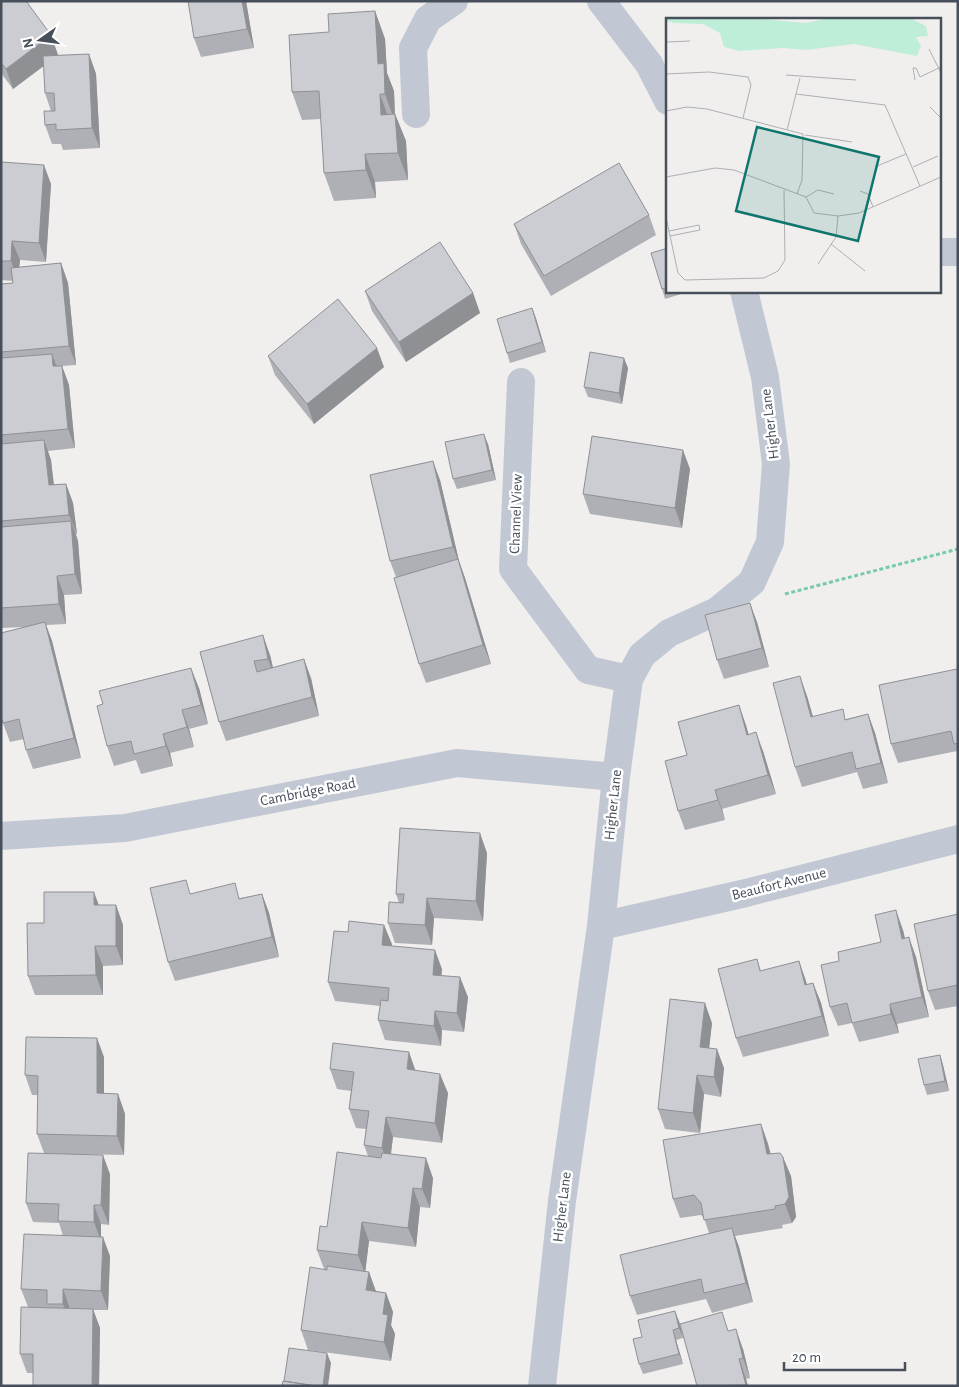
<svg xmlns="http://www.w3.org/2000/svg" width="959" height="1387" viewBox="0 0 959 1387" font-family="'Alegreya Sans',sans-serif">
	<rect width="100%" height="100%" fill="#f1efee"/>
	<g fill="none" stroke-linecap="round" stroke-linejoin="round">
		<path stroke="#77caae" stroke-width="3" stroke-dasharray="4 2.5" stroke-linecap="butt" d="M785,594L958,549"/>
		<path stroke="#c2c8d3" stroke-width="28" d="M601,1L649,64L668,101
			M416,114L413,48L428,19L454,1
			M940,252H958
			M521,382L513,569L588,670L629,679
			M1,836L125,828L457,763L616,777
			M601,926L746,893L958,839
			M542,1386L562,1201L601,926L616,777L629,679L642,655L669,633L717,611L752,582L770,542L776,464L765,377L744,291"/>
	</g>
	<path fill="#afb0b5" d="M1,1L51,35L58,55L57,56L89,54L96,74L100,148L63,150L61,144H52L45,125L51,111L45,93L44,66L13,89L1,73Z
		M188,1H246L254,48L201,57L194,38Z
		M375,11L385,39L387,73L394,91L395,114L406,141L408,180L375,182L376,198L334,201L324,173L321,119L302,120L292,92L329,32Z
		M1,162L51,184L46,262L20,260L19,267L61,263L68,283L76,365L62,366L69,385L75,448L48,451L51,460L54,485L66,484L73,503L77,534H76L78,541L82,594L64,595L66,624L46,625L52,641L81,758L33,769L26,750L24,739L10,742L3,723L25,627L1,628V284L13,283V281L1,280Z
		M649,215L656,235L551,296L521,244L514,224Z
		M668,248V291H691L665,299L662,289Z
		M365,291L473,293L480,313L406,362L372,311Z
		M532,308L546,352L510,363L507,353Z
		M268,356L384,367L314,424L275,375Z
		M628,368L622,404L588,397L584,387Z
		M488,444L496,480L457,489L453,479Z
		M690,469L682,528L590,514L583,494Z
		M440,480L459,561L465,578L491,664L426,683L419,664L396,577L390,561Z
		M757,622L769,667L724,679L717,660Z
		M200,652L270,655L273,667L311,678L319,716L226,741L219,722Z
		M958,671V754L957,751L898,763L891,744Z
		M199,688L208,724L189,729L194,747L170,753L173,766L141,774L136,760L114,766L107,746Z
		M807,696L813,716L846,719L868,714L875,733L888,783L863,789L857,772L802,787L795,767Z
		M739,705L748,734L763,751L776,794L722,809L725,820L685,830L678,811L687,755Z
		M487,853L483,921L434,918L432,945L395,943L388,923L399,903L396,894Z
		M191,894L240,898L262,894L269,913L279,957L175,981L168,962Z
		M99,905H116L123,925V965L103,966V995H35L28,976L44,923Z
		M958,914V1006L935,1010L928,991Z
		M384,925L391,946L442,969L441,976L468,997L464,1032L442,1030L441,1046L385,1040L378,1020L380,1006L335,1001L328,982L348,932Z
		M903,930L905,938L916,957L929,1017L897,1024L899,1033L859,1042L852,1023L838,1026L830,1007L881,942Z
		M757,959L761,971L799,961L807,985L813,983L821,1003L829,1036L743,1057L736,1038Z
		M712,1023L709,1048L724,1068L721,1097L704,1094L700,1133L665,1129L658,1109Z
		M940,1055L943,1065L949,1091L927,1095L924,1085Z
		M104,1057V1094H118L125,1114L124,1155L83,1154L110,1174L109,1225L101,1224V1237L110,1256L108,1310H93L100,1328L99,1386H33V1373H27L20,1354L28,1307L21,1289L63,1236L59,1223L33,1222L26,1203L44,1153L37,1134L38,1095H32L25,1075Z
		M330,1069L415,1070L448,1093L442,1143L393,1137L391,1154L433,1178L430,1208L420,1207L416,1247L369,1241L365,1272H369L376,1291L386,1293L393,1312L391,1325L395,1334L391,1361L308,1350L301,1330L324,1269L317,1250L327,1227L368,1156L364,1145L366,1129L356,1128L349,1109L351,1091L337,1089Z
		M761,1124L768,1144L771,1154L791,1176L796,1217L792,1223L782,1225L783,1228L735,1236L739,1247L753,1302L712,1313L706,1299L637,1315L630,1296L709,1233L704,1218L701,1215L680,1218L673,1199Z
		M679,1321L683,1338L676,1340L683,1364L643,1374L639,1364L642,1337Z
		M729,1331L743,1349L750,1378L746,1379L748,1386H697Z"/>
	<path fill="#8e9094" d="M242,1H246L254,48L247,29Z
		M375,11L385,39L387,73L394,91L395,122L385,94L378,64Z
		M51,35L58,55L13,89L6,69Z
		M89,54L96,74L100,148L92,128Z
		M380,94L390,122L381,115Z
		M395,114L406,141L408,180L398,153Z
		M365,154L375,182L376,198L366,170Z
		M44,165L51,184L46,262L39,243Z
		M12,241L20,260L18,281L11,261Z
		M61,263L68,283L76,365L69,346Z
		M473,293L480,313L406,362L399,342Z
		M532,308L536,318L546,352L542,342Z
		M377,348L384,367L314,424L307,404Z
		M52,354L59,373L53,366Z
		M624,358L628,368L622,404L619,393Z
		M62,366L69,385L75,448L68,429Z
		M484,434L488,444L496,480L492,470Z
		M44,440L51,460L56,505L49,485Z
		M683,450L690,469L682,528L675,508Z
		M433,461L440,480L459,561L465,578L491,664L483,645L460,566L453,547Z
		M66,484L73,503L77,534L69,515Z
		M71,521L78,541L82,594L75,574Z
		M57,576L64,595L66,624L59,604Z
		M750,603L757,622L769,667L762,648Z
		M45,622L52,641L81,758L74,738Z
		M263,635L270,655L275,678L268,659Z
		M304,659L311,678L319,716L312,697Z
		M191,668L199,688L208,724L201,705Z
		M800,676L807,696L818,736L811,717Z
		M739,705L746,725L754,754L747,735Z
		M182,710L189,729L194,747L187,727Z
		M868,714L875,733L888,783L881,763Z
		M756,732L763,751L776,794L768,775Z
		M163,734L170,753L173,766L166,746Z
		M715,790L722,809L725,820L718,800Z
		M480,833L487,853L483,921L476,901Z
		M94,892L101,911L94,905Z
		M262,894L269,913L279,957L272,937Z
		M427,898L434,918L432,945L425,925Z
		M116,905L123,925V965L116,946Z
		M896,910L903,930L909,958L902,939Z
		M384,925L392,944L390,964L382,945Z
		M909,937L916,957L929,1017L922,997Z
		M95,946L103,966V995L96,975Z
		M435,950L442,969L440,994L433,975Z
		M799,961L806,981L812,1005L805,985Z
		M460,977L468,997L464,1032L457,1013Z
		M813,983L821,1003L829,1036L822,1016Z
		M705,1003L712,1023L707,1066L700,1047Z
		M890,1004L897,1024L899,1033L891,1014Z
		M435,1011L442,1030L441,1046L434,1026Z
		M97,1038L104,1057V1113L97,1093Z
		M717,1049L724,1068L721,1097L714,1077Z
		M409,1052L416,1072L407,1069Z
		M940,1055L943,1065L949,1091L945,1081Z
		M440,1074L448,1093L442,1143L435,1123Z
		M697,1075L704,1094L700,1133L693,1113Z
		M118,1094L125,1114L124,1155L117,1136Z
		M386,1117L393,1137L389,1167L382,1148Z
		M761,1124L768,1144L775,1174L767,1154Z
		M103,1155L110,1174L109,1225L101,1205Z
		M783,1157L791,1176L796,1217L792,1223L785,1204Z
		M426,1158L433,1178L430,1208L422,1189Z
		M413,1188L420,1207L416,1247L408,1228Z
		M94,1205L101,1224V1241L94,1222Z
		M362,1222L369,1241L365,1274L358,1255Z
		M732,1228L739,1247L753,1302L746,1283Z
		M103,1237L110,1256L108,1310L101,1291Z
		M369,1272L376,1292L366,1290Z
		M63,1289L70,1309V1324L63,1304Z
		M386,1293L393,1312L391,1325L395,1334L391,1361L384,1342L383,1314Z
		M93,1309L100,1328L99,1386H92Z
		M675,1311L679,1321L683,1338L679,1328Z
		M736,1329L743,1349L750,1378L743,1358Z
		M673,1330L676,1340L683,1364L679,1354Z
		M327,1353L331,1363L328,1386H323Z
		M739,1359L746,1379L748,1386H746Z"/>
	<path fill="#cbcdd3" stroke="#8e9094" d="M1,1H26L51,35L6,69L1,63Z
		M188,1H242L247,29L194,38Z
		M375,11L378,64L384,63L385,94H380L381,115L395,114L398,153L365,154L366,170L324,173L319,91L292,92L289,35L329,32L328,14Z
		M89,54L92,128L56,130V124L45,125L44,111H55L54,93H45L43,56Z
		M1,162L44,165L39,243L12,241L11,261H1Z
		M619,163L649,215L544,276L514,224Z
		M440,242L473,293L399,342L365,291Z
		M668,248V287L662,289L651,253Z
		M61,263L69,346L1,352V284L13,283L11,268Z
		M338,299L377,348L307,404L268,356Z
		M532,308L542,342L507,353L497,319Z
		M590,352L624,358L619,393L584,387Z
		M52,354L53,366H62L68,429L1,435V358Z
		M484,434L492,470L453,479L445,442Z
		M592,436L683,450L675,508L583,494Z
		M44,440L49,485L66,484L69,515L1,521V444Z
		M433,461L453,547L390,561L370,475Z
		M71,521L75,574L57,576L59,604L1,608V527Z
		M458,559L483,645L419,664L394,578Z
		M750,603L762,648L717,660L705,615Z
		M45,622L74,738L26,750L19,719L3,723L1,716V633Z
		M263,635L268,659L254,661L257,672L304,659L312,697L219,722L200,652Z
		M191,668L201,705L182,710L187,727L163,734L166,746L134,754L131,741L107,746L97,706L103,704L99,691Z
		M957,669L958,673V743L954,744L951,731L891,744L879,685Z
		M800,676L811,717L843,709L845,720L868,714L881,763L856,769L852,752L795,767L773,683Z
		M739,705L747,735L756,732L768,775L715,790L718,800L678,811L665,761L687,755L678,722Z
		M400,828L480,833L476,901L427,898L425,925L388,923L389,902L403,903L404,894H396Z
		M186,880L190,894L235,883L239,899L262,894L272,937L168,962L150,888Z
		M44,892H94V905H116V946H95L96,975L28,976L27,923H44Z
		M896,910L902,939L909,937L922,997L890,1004L891,1014L852,1023L847,1003L830,1007L821,965L839,961L838,952L881,942L875,915Z
		M958,914V985L928,991L914,924Z
		M349,921L384,925L382,945L435,950L433,975L460,977L457,1013L435,1011L434,1026L378,1020L381,1000L388,1001L389,988L328,982L334,931L348,932Z
		M757,959L760,971L799,961L805,985L813,983L822,1016L736,1038L718,969Z
		M670,999L705,1003L700,1047L717,1049L714,1077L697,1075L693,1113L658,1109Z
		M26,1037L97,1038V1093L118,1094L117,1136L37,1134L38,1076L25,1075Z
		M333,1043L409,1052L407,1069L440,1074L435,1123L386,1117L382,1148L364,1145L369,1111L349,1109L354,1072L330,1069Z
		M940,1055L945,1081L924,1085L918,1059Z
		M761,1124L767,1154L780,1153L783,1157L789,1197L785,1204L775,1206V1209L704,1220L701,1203L694,1195L673,1199L663,1140Z
		M337,1152L381,1158L382,1153L426,1158L422,1189L413,1188L408,1228L362,1222L358,1255L317,1250L320,1226L327,1227Z
		M28,1153L103,1155L101,1205H94V1222L58,1221L59,1204L26,1203Z
		M732,1228L746,1283L704,1293L701,1279L630,1296L620,1255Z
		M24,1234L103,1237L101,1291L63,1289V1304H47V1290L21,1289Z
		M327,1266L369,1272L366,1290L386,1293L383,1314L388,1315L384,1342L301,1330L310,1267L327,1270Z
		M21,1307L93,1309L92,1386H33V1354H20Z
		M675,1311L679,1328L673,1330L679,1354L639,1364L633,1339L642,1337L638,1320Z
		M722,1312L728,1331L736,1329L743,1358L739,1359L746,1385L697,1386L680,1324Z
		M289,1348L327,1353L323,1386H316L284,1381Z
		M283,1381L316,1386H282Z"/>
	<g text-anchor="middle" dominant-baseline="central" stroke-width="5" stroke-linejoin="round" paint-order="stroke">
		<g font-size="15" fill="#474f5b" stroke="#fff">
			<text transform="translate(770 424) rotate(-97)">Higher Lane</text>
			<text transform="translate(516 514) rotate(-88)">Channel View</text>
			<text transform="translate(308 792) rotate(-11)">Cambridge Road</text>
			<text transform="translate(613 805) rotate(-84)">Higher Lane</text>
			<text transform="translate(779 884) rotate(-14)">Beaufort Avenue</text>
			<text transform="translate(562 1207) rotate(-83)">Higher Lane</text>
		</g>
	</g>
	<g transform="translate(666 18)">
		<rect width="275" height="275" fill="#f1efee"/>
		<path d="M0,0H84L140,5L163,0H244L260,8L262,18L250,19L255,28L251,38L188,26L140,32L117,30L73,33L58,29L54,15L37,6L8,5L0,3Z" fill="#beedd8"/>
		<path fill="none" stroke="#adafb3" stroke-width="1" d="M0,24L24,23M263,31L275,55M0,56L43,54L82,59L85,67L77,100M120,57L190,62M249,62L247,50H250L254,59L275,49M130,76L219,87L254,168M264,89L275,100M0,93L21,89L41,91L137,116L136,162L131,176M121,112L134,60M139,117L186,124M211,148L240,136M247,149L272,138M0,159L49,150L68,152L140,179L148,195L172,198L193,195L275,159M194,173L202,176L207,189M140,179L152,172L168,176M0,199L12,255L19,262L98,260L112,253L119,242L118,172M3,213L33,207L34,212L4,218M165,226L199,253M152,246L170,219L172,198"/>
		<path fill="#0f766e" fill-opacity="0.15" stroke="#0f766e" stroke-width="2.5" d="M91,109L213,139L192,223L70,193Z"/>
		<rect width="275" height="275" fill="none" stroke="#474f5b" stroke-width="2.5"/>
	</g>
	<rect width="959" height="1387" fill="none" stroke="#474f5b" stroke-width="5"/>
	<g transform="translate(40 40) rotate(256)" stroke="#ffffff" stroke-width="4" paint-order="stroke">
	<path d="M0-4L9 19L0 12L-9 19Z" fill="#474f5b"/>
	<text y="-8" font-size="14" font-weight="bold" text-anchor="middle" fill="#474f5b">N</text>
	</g>
	<path d="M784 1362v8h121v-8" fill="none" stroke="#474f5b" stroke-width="2.5"/>
	<text x="792" y="1362" font-size="15" fill="#474f5b" stroke="#ffffff" stroke-width="4" paint-order="stroke">20 m</text>
</svg>
